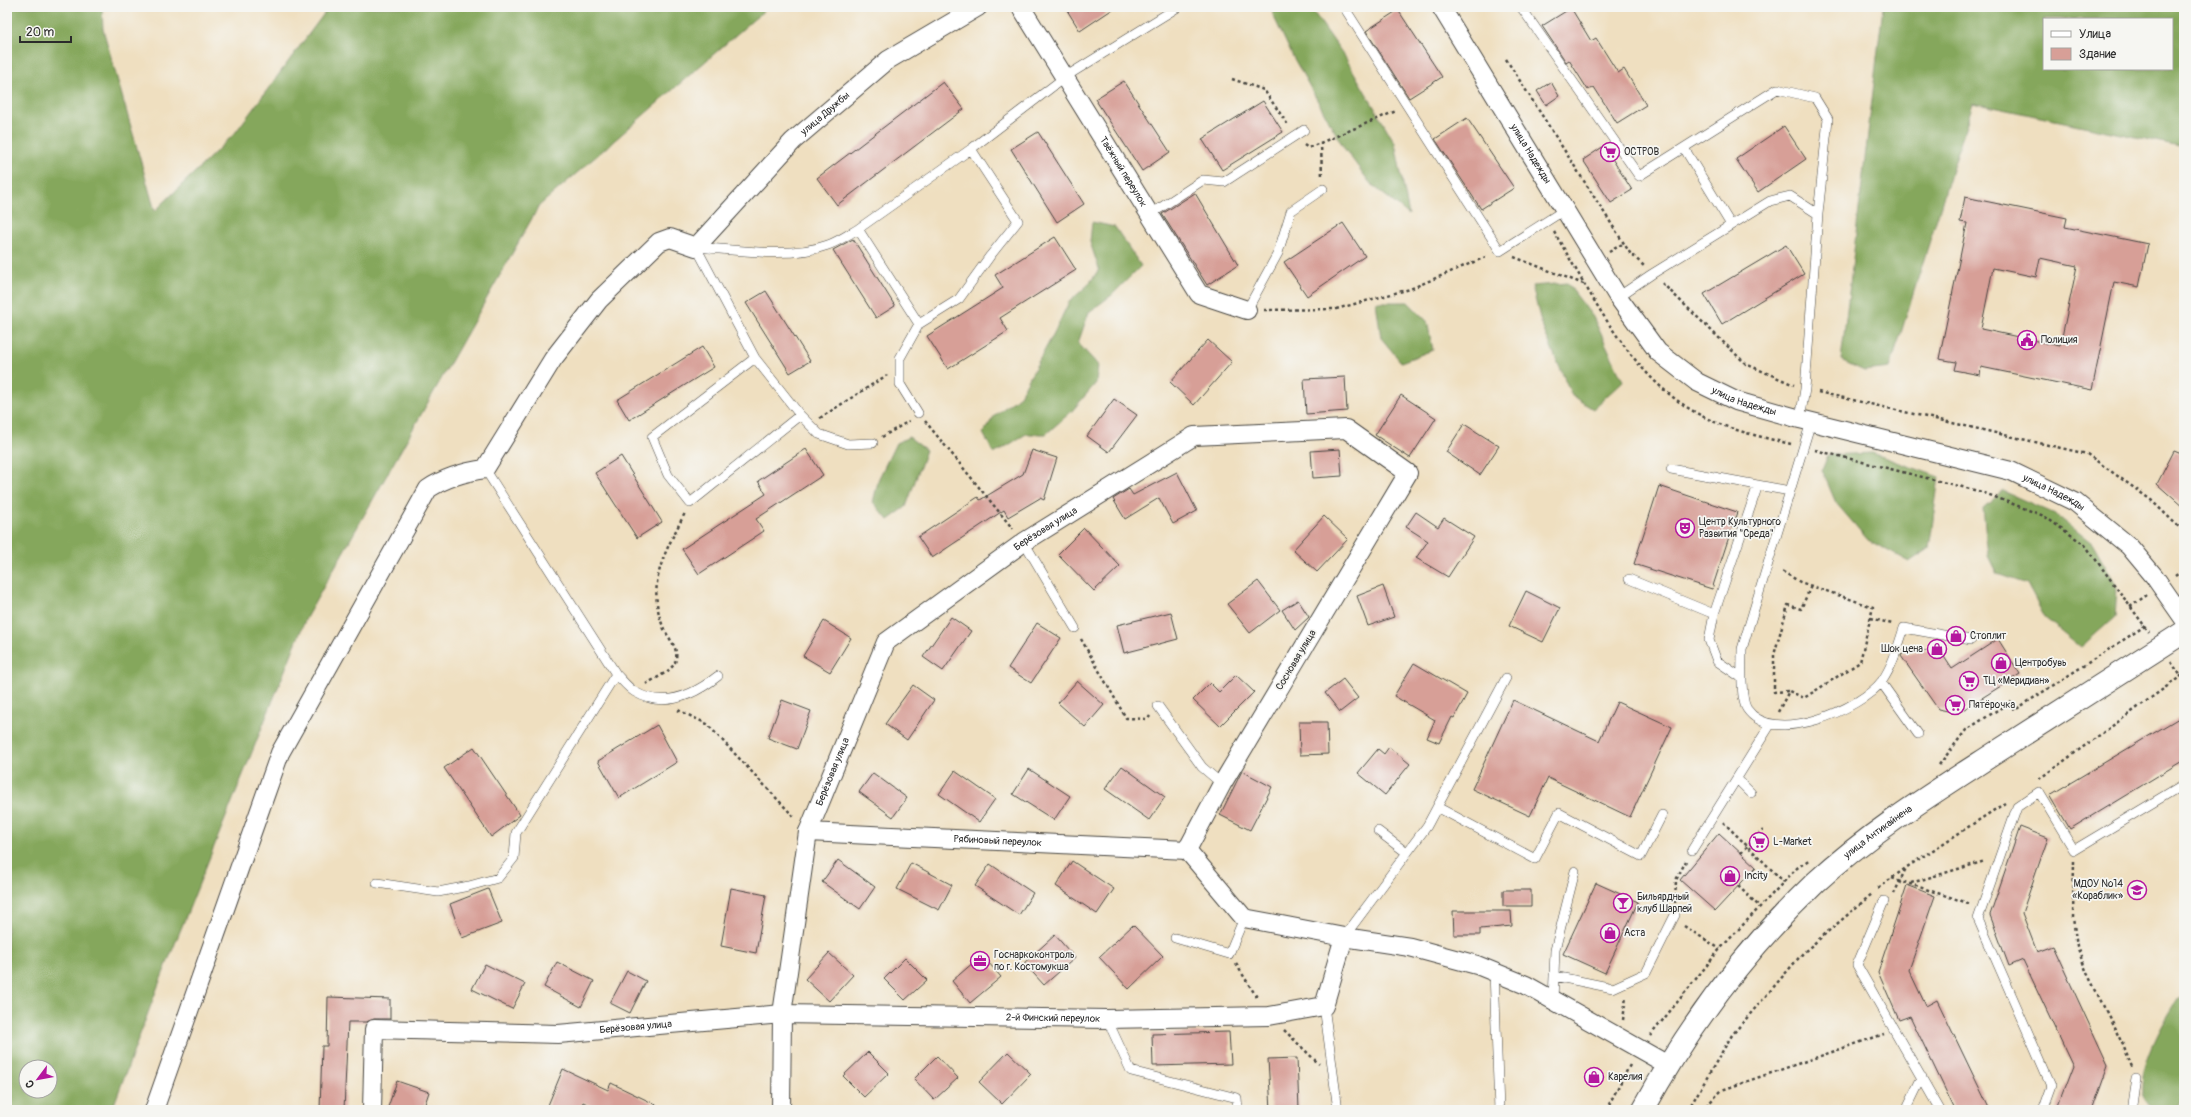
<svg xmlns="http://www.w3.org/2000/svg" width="2191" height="1117" viewBox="0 0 2191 1117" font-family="Pangolin,sans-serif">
	<rect width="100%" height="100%" fill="#f6f6f2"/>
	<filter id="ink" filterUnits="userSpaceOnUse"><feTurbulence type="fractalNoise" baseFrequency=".025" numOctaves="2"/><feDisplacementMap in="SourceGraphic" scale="8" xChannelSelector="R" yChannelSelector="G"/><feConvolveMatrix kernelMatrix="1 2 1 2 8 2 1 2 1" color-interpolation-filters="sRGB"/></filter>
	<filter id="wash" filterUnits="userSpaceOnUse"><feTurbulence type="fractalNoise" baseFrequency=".012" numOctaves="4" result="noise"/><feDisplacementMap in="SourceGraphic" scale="16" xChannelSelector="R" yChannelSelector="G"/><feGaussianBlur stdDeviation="0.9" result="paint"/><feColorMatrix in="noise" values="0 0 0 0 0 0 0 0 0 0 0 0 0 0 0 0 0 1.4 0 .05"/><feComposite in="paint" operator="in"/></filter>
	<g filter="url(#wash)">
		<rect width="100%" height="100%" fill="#efdfc0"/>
		<path fill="#85a75c" stroke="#586944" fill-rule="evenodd" d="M7,7H102L103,29L155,211L235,133L329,7H768L539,206L306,618L158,986L112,1110H7ZM26,1067H50V1091H26Z
			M1272,7H1310L1345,57L1395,143L1409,215L1370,183L1344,148L1292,55L1273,15Z
			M1883,7H2184V147L1973,103L1890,368L1864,371L1841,360ZM2044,19H2172V69H2044Z
			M1092,222L1115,227L1141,266L1112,295L1089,312L1078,343L1098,365L1096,383L1072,411L1046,434H1026L994,454L983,433L995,415L1019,397L1053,335L1069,302L1089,284L1099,269L1090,242Z
			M1567,283L1593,317L1623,381L1593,409L1572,396L1542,326L1532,286Z
			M1376,302H1408L1427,321L1433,350L1401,362L1381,338Z
			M909,437L926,450L906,507L888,520L873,502L879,478L896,443Z
			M1872,453L1939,477L1929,549L1909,562L1868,540L1836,503L1822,470L1828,455Z
			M2003,491L2055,514L2092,543L2117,587L2115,617L2081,647L2045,618L2027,584L1997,574L1988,556L1983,508Z
			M2184,996V1099L2172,1109H2151C2149,1105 2143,1098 2142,1093C2140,1063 2163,1022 2179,998Z"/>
		<g id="blocks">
			<path fill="#d79f97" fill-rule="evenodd" d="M1065,7H1116L1080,31Z
				M1571,8L1591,41L1596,38L1618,73L1624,69L1646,105L1617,123L1594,87L1588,90L1569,60L1566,62L1542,26Z
				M1398,10L1442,77L1409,98L1366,31Z
				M1124,81L1170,152L1142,171L1095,99Z
				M943,82L964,109L837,205L817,178Z
				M1551,82L1559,96L1546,105L1537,91Z
				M1263,101L1283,132L1222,170L1202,139Z
				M1467,118L1514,188L1481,209L1435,139Z
				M1784,126L1806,159L1758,192L1736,159Z
				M1038,132L1084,204L1057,222L1011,149Z
				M1604,146L1632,190L1611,203L1583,160Z
				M1195,193L1238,265L1207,285L1162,214Z
				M1965,197L2067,218L2065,227L2148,244L2139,287L2114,282L2092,390L1981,367L1980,375L1954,370L1956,362L1939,359L1967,223L1960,222ZM2040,258L2077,266L2060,346L1981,329L1993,268L2036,277Z
				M1343,223L1365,256L1307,296L1284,262Z
				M1055,237L1076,270L1000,318L1008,331L948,369L927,336L1003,288L995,275Z
				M853,239L895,306L876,318L833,250Z
				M1786,245L1804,274L1722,324L1704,294Z
				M766,291L810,361L790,373L746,303Z
				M1208,340L1232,362L1194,405L1170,382Z
				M702,347L714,367L629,420L617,400Z
				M1345,377L1347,411L1306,414L1304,379Z
				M1401,395L1436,418L1410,458L1375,435Z
				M1114,399L1137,415L1109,452L1087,436Z
				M1464,424L1499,446L1480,475L1446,452Z
				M806,449L823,475L756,519L764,531L699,574L682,549L766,494L758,481Z
				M1340,449L1342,476L1313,478L1311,451Z
				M1032,450L1057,458L1044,500L1040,498L1008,517L1004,510L932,558L918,537L978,497L980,500L1023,474Z
				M2174,451L2184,455V508L2157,484Z
				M621,456L662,522L637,538L595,473Z
				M1177,472L1197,511L1173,524L1159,498L1125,519L1113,499L1129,489L1133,495Z
				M1659,486L1737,512L1712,589L1634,564Z
				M1416,512L1438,527L1444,518L1474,537L1448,577L1416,558L1428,541L1406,527Z
				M1324,516L1348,539L1317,572L1293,550Z
				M1084,528L1120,566L1094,591L1058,554Z
				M1258,581L1280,610L1250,633L1227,604Z
				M1383,586L1394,617L1368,626L1357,596Z
				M1526,591L1560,608L1543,642L1509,626Z
				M1298,600L1309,617L1295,630L1282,610Z
				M1171,612L1178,639L1124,653L1117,625Z
				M951,617L971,631L943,671L923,657Z
				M824,621L851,638L830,672L803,656Z
				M1037,623L1061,638L1031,683L1008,668Z
				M1998,639L2020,674L1958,713L1938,709L1901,656L1902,654L1939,649L1952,669Z
				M1414,663L1467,694L1454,718L1452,717L1439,743L1427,738L1435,720L1394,696Z
				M1236,675L1254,692L1220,726L1193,700L1210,683L1219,692Z
				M1343,679L1358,698L1340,712L1325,693Z
				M1077,681L1104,705L1085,727L1058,703Z
				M913,685L934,700L907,740L885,724Z
				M782,700L811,711L797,749L768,738Z
				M1513,700L1599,741L1617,702L1672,727L1630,817L1548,778L1530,816L1472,789Z
				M2184,715V760L2070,829L2050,795Z
				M1299,722H1327L1328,754L1300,755Z
				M657,725L677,762L619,798L598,761Z
				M474,747L520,815L491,837L444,768Z
				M1389,747L1410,764L1385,795L1358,773L1378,749L1384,754Z
				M1122,766L1165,797L1149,820L1105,789Z
				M1029,769L1070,796L1054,820L1013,794Z
				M955,771L995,799L979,822L939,794Z
				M1242,771L1272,787L1250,830L1220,815Z
				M873,773L907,798L893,817L859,792Z
				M2020,827L2048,838L2022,913L2037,952L2053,946L2108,1065L2092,1110H2056L2073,1066L2023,960L2009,966L1990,915Z
				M1719,833L1756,867L1715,911L1680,880Z
				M838,860L875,887L860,909L822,882Z
				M1072,861L1114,889L1097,914L1056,886Z
				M911,863L952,885L939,910L897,889Z
				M990,864L1033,893L1019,915L975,886Z
				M1596,883L1638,902L1605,973L1563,954Z
				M1907,885L1935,896L1909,970L1926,1006L1937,1000L1990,1110H1955L1910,1016L1899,1020L1878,972Z
				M731,888L766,895L756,953L721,946Z
				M488,889L502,923L462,938L450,904Z
				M1503,890H1531V906H1503Z
				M1453,911H1511L1512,926L1480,929V935H1454Z
				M1133,925L1163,956L1129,989L1099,957Z
				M1055,935L1075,958L1044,985L1024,963Z
				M829,953L853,975L829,1001L805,979Z
				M982,955L1001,977L970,1003L952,981Z
				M905,958L927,980L905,1000L884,979Z
				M557,962L594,981L581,1007L544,987Z
				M485,964L525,984L512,1009L472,989Z
				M627,971L646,981L630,1013L610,1003Z
				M328,997L390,999V1019H374L366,1022H348L344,1110H320L322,1046H327Z
				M1229,1032L1231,1064L1153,1066L1152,1034Z
				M868,1052L889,1073L864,1097L843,1076Z
				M1008,1052L1031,1074L1002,1104L979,1082Z
				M937,1056L958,1078L934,1100L914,1079Z
				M1297,1058L1299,1110H1271L1268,1059Z
				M563,1069L608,1090L611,1083L667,1110H600L583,1102L580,1110H546Z
				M397,1081L429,1092L423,1110H387Z"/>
		</g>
	</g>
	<g filter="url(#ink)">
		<use href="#blocks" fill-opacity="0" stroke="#484641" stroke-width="1"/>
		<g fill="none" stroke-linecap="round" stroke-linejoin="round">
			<defs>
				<path id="lane" d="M1344,7L1500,251L1566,209
					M1521,7L1639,176L1777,89L1815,98L1828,119L1818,214L1805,389L1800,419
					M1684,148L1731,225
					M971,149L1018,221L990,256L959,299L919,324L858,229L971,149L1065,77L1178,7
					M1151,214L1203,180L1224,182L1304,130
					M696,247L755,358L800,415L819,434L848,444L873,443
					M696,247C737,250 790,259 828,245C839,241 849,234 858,229
					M1618,297L1652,274L1770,201L1790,196L1818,214
					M1247,310L1278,253L1291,211L1323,189
					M755,358L652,437L668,475L690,503L800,415
					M918,413L900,384V358L919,324
					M1811,422L1742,649C1742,663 1740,699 1747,709C1773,747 1861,709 1882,681C1893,665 1898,646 1904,628L1971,640
					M485,469L616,674C622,680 628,688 635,692C664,709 694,695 718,676
					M1671,469L1790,491
					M1024,542L1075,628
					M1629,579L1714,614L1709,640L1717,661L1742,678
					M1714,614L1758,485
					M1881,682L1918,734
					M1158,706L1202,767L1222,784
					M1737,779L1751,793
					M1437,807L1535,859L1559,813L1641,856L1662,815
					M1378,831L1407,853
					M1692,850L1770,725
					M377,883L438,892L469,886L498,878L514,858L516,833L616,674
					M1884,901L1857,965L1940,1110
					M1344,937L1427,826L1506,678
					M1175,938L1229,954L1244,918
					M1494,971L1499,1110
					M1554,976L1555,950L1575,871
					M1553,1000L1554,976L1613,988L1646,973L1675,915
					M1324,1006L1338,1110
					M1107,1019L1131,1071L1237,1098L1238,1110
					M1906,1110L1922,1077
					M2042,1110L2051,1085L1978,919L2017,807L2039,792L2074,850L2184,784
					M2131,1110L2136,1079"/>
				<g id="street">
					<path id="s1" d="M1021,7L1199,294L1247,310"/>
					<path id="s2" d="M1441,7L1618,297L1658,352L1697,382L1736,401L1800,419L2011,471L2075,502L2129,546L2154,576L2184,619"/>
					<path id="s3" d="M808,832L1187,850"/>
					<path d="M1187,850L1244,918L1344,937L1410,947L1477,965L1526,985L1668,1065"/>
					<path id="s4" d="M154,1110L280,753L428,489C446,477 464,472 485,469L553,359L599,300L659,242L670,238L696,247L793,141L888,60L978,7"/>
					<path id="s5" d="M372,1110L374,1029L558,1034L782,1014L1107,1019L1269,1016L1324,1006L1344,937"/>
					<path id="s6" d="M781,1110L782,1014L808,832L886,642L1024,542L1194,436L1346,429L1408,473L1222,784L1187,850"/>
				</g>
				<g id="secondary">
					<path id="s7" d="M1643,1110C1689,1025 1746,949 1816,882C1870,832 1933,793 1995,753C2058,713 2121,672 2184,632"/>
				</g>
			</defs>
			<use href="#lane" stroke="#484641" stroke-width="10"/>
			<use href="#street" stroke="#484641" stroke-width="20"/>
			<use href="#secondary" stroke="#484641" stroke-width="24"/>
			<path stroke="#484641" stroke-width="2.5" stroke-dasharray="3 3" stroke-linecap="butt" d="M1506,59L1630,253L1644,266
				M1232,79L1264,90L1288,125
				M1321,142L1322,178
				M1304,145L1308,148L1396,111
				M1554,232C1594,298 1631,379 1702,416C1729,430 1761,437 1791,444
				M1609,252L1624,243
				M1514,257L1586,285
				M1662,283L1746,364L1794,385
				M1264,310L1336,309L1410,289L1488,256
				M1818,392L2087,454L2151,500L2184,532
				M820,418L887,375
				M925,421L1013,529
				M882,437L909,421
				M1815,450L1982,492L2044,516L2085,545L2149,632
				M2175,576L2184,569
				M2130,607L2147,595
				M1871,618L1892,624
				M1081,639L1126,718L1148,719L1150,716
				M2171,662L2181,676
				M646,684C655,678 674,671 676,659C678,647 669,639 664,629C645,584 665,552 685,513
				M1788,691L1774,692V655L1788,605L1801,609L1811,586
				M678,710L707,724L795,818
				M1778,712L1789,691L1804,698L1860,662L1873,607L1800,582L1780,570
				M1939,765L1966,730L2010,702L2015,710L2145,626
				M2039,779L2184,674
				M1723,822L1784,882
				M1741,853L1763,830
				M2074,861L2073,918L2077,947L2087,973L2123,1045L2132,1068
				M1892,878L1971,904
				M1911,883L1985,861
				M1738,886L1760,907
				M1878,888L1907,867L2005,803
				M1894,894L1906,868
				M1675,903L1676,880L1686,861
				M1684,926L1720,949
				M1236,964L1258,999
				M1623,1020L1626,997
				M1284,1030L1319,1064
				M1650,1036L1720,949L1797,868L1810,859
				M1606,1110L1631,1063
				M1688,1110L1732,1035L1803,953L1873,893
				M1702,1110L1722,1090L1884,1034"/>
			<use href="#lane" stroke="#fff" stroke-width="9"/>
			<use href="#street" stroke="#fff" stroke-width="18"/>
			<use href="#secondary" stroke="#fff" stroke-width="22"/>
		</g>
	</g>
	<defs>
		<symbol id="supermarket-ring" viewBox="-11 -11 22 22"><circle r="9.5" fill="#f6f6f2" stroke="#b5179e" stroke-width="1.5"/><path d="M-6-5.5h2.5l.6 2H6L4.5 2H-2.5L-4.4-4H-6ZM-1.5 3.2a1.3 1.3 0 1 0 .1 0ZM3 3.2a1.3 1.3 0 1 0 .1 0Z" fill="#b5179e"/></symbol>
		<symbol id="civic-ring" viewBox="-11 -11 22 22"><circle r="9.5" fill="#f6f6f2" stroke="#b5179e" stroke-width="1.5"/><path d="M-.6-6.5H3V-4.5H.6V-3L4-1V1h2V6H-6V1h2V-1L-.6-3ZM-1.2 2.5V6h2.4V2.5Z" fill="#b5179e"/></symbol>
		<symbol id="theatre-ring" viewBox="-11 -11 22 22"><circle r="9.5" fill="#f6f6f2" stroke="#b5179e" stroke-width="1.5"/><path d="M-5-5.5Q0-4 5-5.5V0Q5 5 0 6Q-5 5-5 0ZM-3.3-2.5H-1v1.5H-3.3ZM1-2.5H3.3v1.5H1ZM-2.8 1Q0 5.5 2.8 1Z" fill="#b5179e"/></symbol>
		<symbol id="shop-ring" viewBox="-11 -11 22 22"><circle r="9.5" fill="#f6f6f2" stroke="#b5179e" stroke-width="1.5"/><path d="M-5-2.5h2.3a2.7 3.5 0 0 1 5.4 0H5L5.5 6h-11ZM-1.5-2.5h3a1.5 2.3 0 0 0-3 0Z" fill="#b5179e"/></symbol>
		<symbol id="school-ring" viewBox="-11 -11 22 22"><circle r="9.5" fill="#f6f6f2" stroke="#b5179e" stroke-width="1.5"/><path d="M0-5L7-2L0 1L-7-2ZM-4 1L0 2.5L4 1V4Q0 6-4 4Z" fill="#b5179e"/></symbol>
		<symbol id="bar-ring" viewBox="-11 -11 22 22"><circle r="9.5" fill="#f6f6f2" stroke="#b5179e" stroke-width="1.5"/><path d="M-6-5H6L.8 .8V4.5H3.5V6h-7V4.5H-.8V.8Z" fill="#b5179e"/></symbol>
		<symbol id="office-ring" viewBox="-11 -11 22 22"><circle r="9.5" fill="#f6f6f2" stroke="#b5179e" stroke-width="1.5"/><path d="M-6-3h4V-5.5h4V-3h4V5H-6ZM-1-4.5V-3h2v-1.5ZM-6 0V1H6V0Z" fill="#b5179e"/></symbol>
	</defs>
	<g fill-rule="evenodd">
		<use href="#supermarket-ring" x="1599" y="141" width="22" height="22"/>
		<use href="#civic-ring" x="2016" y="329" width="22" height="22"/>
		<use href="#theatre-ring" x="1674" y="517" width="22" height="22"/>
		<use href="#shop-ring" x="1945" y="625" width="22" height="22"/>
		<use href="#shop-ring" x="1926" y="638" width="22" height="22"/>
		<use href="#shop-ring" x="1990" y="652" width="22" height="22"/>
		<use href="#supermarket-ring" x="1958" y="670" width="22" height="22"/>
		<use href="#supermarket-ring" x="1944" y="694" width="22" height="22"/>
		<use href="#supermarket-ring" x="1748" y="831" width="22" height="22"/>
		<use href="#shop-ring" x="1719" y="865" width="22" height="22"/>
		<use href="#school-ring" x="2126" y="879" width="22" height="22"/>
		<use href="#bar-ring" x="1612" y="892" width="22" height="22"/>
		<use href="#shop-ring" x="1599" y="922" width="22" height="22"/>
		<use href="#office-ring" x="969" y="950" width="22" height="22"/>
		<use href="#shop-ring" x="1583" y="1066" width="22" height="22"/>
	</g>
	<g text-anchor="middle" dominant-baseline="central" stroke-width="3.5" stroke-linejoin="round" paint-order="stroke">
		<g font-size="10" fill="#2b2b2b" stroke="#f6f6f2">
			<text stroke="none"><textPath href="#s4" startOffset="1255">улица Дружбы</textPath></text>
			<text stroke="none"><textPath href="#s2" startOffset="172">улица Надежды</textPath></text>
			<text stroke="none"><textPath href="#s1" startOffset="194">Таёжный переулок</textPath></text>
			<text stroke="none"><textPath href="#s2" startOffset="508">улица Надежды</textPath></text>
			<text stroke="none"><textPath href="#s2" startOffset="832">улица Надежды</textPath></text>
			<text stroke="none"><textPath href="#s6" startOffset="681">Берёзовая улица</textPath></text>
			<text transform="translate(1296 660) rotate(-59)">Сосновая улица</text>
			<text stroke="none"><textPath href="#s6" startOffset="345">Берёзовая улица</textPath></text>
			<text stroke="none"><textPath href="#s7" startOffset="367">улица Антикайнена</textPath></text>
			<text stroke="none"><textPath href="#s3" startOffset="190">Рябиновый переулок</textPath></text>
			<text stroke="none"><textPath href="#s5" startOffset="761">2-й Финский переулок</textPath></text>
			<text stroke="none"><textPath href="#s5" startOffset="343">Берёзовая улица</textPath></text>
		</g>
		<g font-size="10" fill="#2b2b2b" stroke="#f6f6f2" text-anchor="start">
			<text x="1624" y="152">ОСТРОВ</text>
			<text x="2041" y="340">Полиция</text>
			<text x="1699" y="522">Центр Культурного<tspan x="1699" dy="12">Развития "Среда"</tspan></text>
			<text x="1970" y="636">Стоплит</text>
			<text x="1923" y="649" text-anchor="end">Шок цена</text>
			<text x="2015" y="663">Центробувь</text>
			<text x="1983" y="681">ТЦ «Меридиан»</text>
			<text x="1969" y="705">Пятёрочка</text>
			<text x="1773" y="842">L-Market</text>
			<text x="1744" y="876">Incity</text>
			<text x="2123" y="884" text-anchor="end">МДОУ №14<tspan x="2123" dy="12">«Кораблик»</tspan></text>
			<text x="1637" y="897">Бильярдный<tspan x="1637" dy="12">клуб Шарпей</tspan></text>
			<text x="1624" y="933">Аста</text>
			<text x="994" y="955">Госнаркоконтроль<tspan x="994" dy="12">по г. Костомукша</tspan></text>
			<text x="1608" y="1077">Карелия</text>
		</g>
	</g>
	<rect width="2191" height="1117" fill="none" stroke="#f6f6f2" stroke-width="24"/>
	<rect x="2043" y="18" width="130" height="52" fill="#f6f6f2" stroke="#a5a5a2"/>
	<rect x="2051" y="31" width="20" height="6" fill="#ffffff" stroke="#a5a5a2"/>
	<text x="2079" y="38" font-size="12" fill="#2b2b2b">Улица</text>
	<rect x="2051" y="48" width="20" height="12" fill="#d79f97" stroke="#a5a5a2"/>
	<text x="2079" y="58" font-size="12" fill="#2b2b2b">Здание</text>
	<g transform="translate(38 1079) rotate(238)"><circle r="19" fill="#f6f6f2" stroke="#a5a5a2"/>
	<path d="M0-3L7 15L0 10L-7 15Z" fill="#b5179e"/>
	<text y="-6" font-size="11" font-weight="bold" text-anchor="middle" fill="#2b2b2b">С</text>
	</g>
	<path d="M20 36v6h51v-6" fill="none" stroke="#2b2b2b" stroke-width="2"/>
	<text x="26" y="36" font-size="12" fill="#2b2b2b" stroke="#f6f6f2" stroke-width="3" paint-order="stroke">20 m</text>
</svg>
